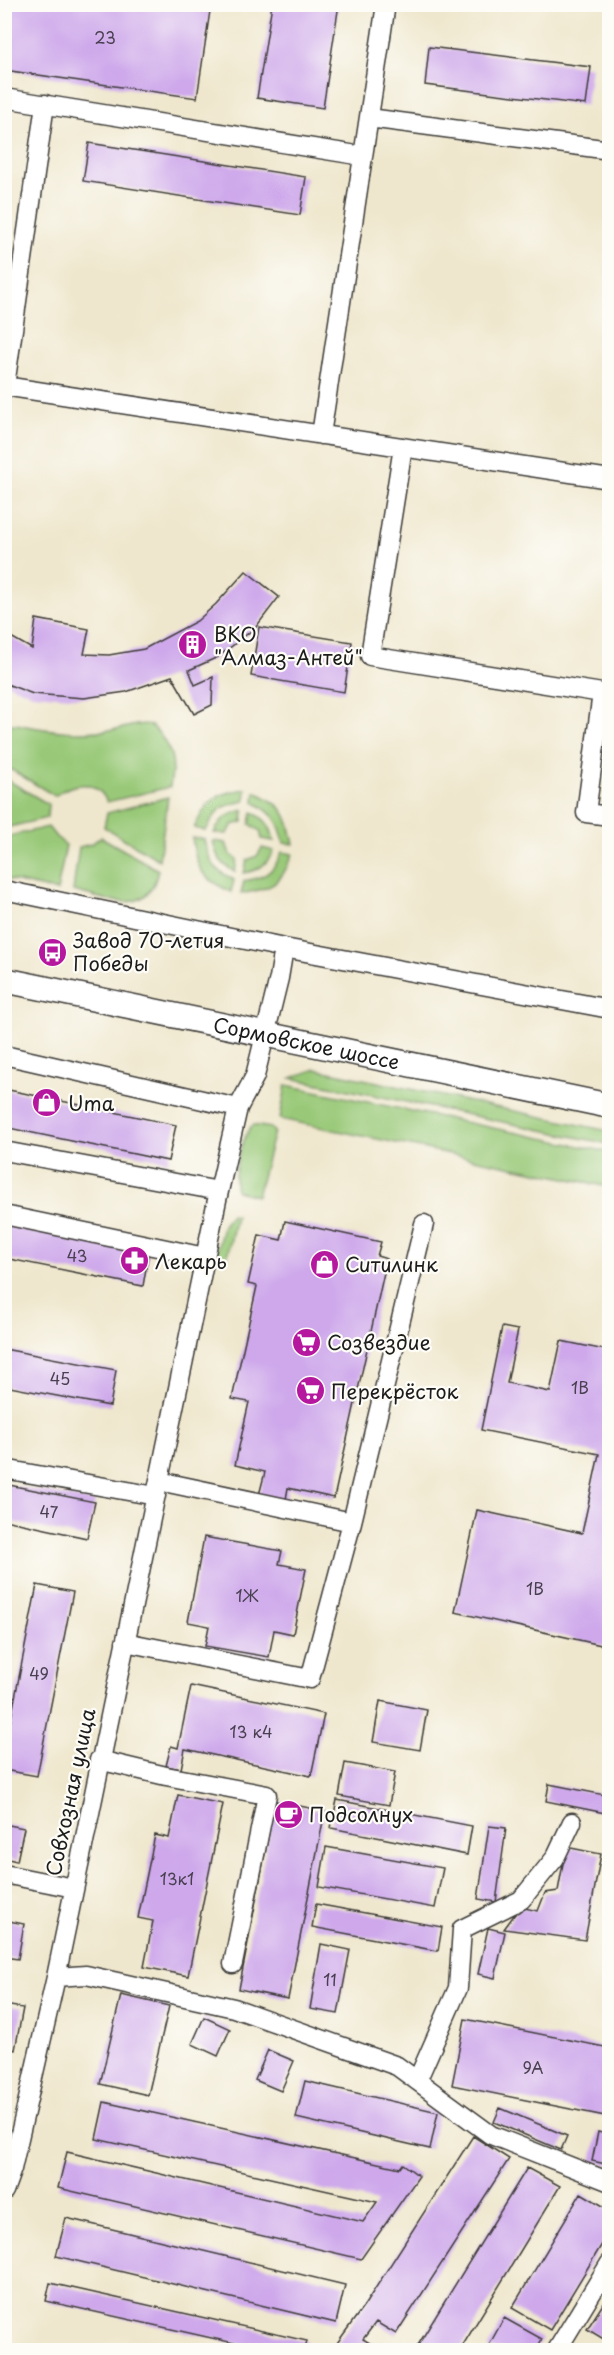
<svg xmlns="http://www.w3.org/2000/svg" width="614" height="2355" viewBox="0 0 614 2355" font-family="'Playpen Sans',sans-serif">
	<rect width="100%" height="100%" fill="#fdfcf7"/>
	<filter id="ink" filterUnits="userSpaceOnUse"><feTurbulence type="fractalNoise" baseFrequency=".0167" numOctaves="2"/><feDisplacementMap in="SourceGraphic" scale="12" xChannelSelector="R" yChannelSelector="G"/><feConvolveMatrix kernelMatrix="1 2 1 2 8 2 1 2 1" color-interpolation-filters="sRGB"/></filter>
	<filter id="wash" filterUnits="userSpaceOnUse"><feTurbulence type="fractalNoise" baseFrequency=".008" numOctaves="4" result="noise"/><feDisplacementMap in="SourceGraphic" scale="24" xChannelSelector="R" yChannelSelector="G"/><feGaussianBlur stdDeviation="1.35" result="paint"/><feColorMatrix in="noise" values="0 0 0 0 0 0 0 0 0 0 0 0 0 0 0 0 0 1.4 0 .05"/><feComposite in="paint" operator="in"/></filter>
	<g filter="url(#wash)">
		<rect width="100%" height="100%" fill="#efe7cd"/>
		<path fill="#99c978" stroke="#5a724a" stroke-width="1.5" d="M16,724C50,731 83,735 117,729C126,728 141,722 149,725C159,729 170,749 172,759C174,767 171,778 170,787L107,802C96,778 72,782 55,796L5,766V725Z
			M4,778L48,804L47,818L5,828Z
			M246,789L245,801C222,805 216,809 206,831L194,828C209,799 213,794 246,789Z
			M255,792C286,806 287,813 294,844L284,843C279,820 274,814 254,802Z
			M168,797L159,860L104,827L107,813Z
			M244,810L243,822L233,825L227,834L214,833C221,818 228,814 244,810Z
			M252,812C266,819 271,826 274,841L262,839L260,831L250,824Z
			M48,827L56,837L66,845L57,891L5,879V837Z
			M101,837L158,870C149,919 108,899 73,891L79,847L91,844Z
			M192,838L204,839C209,862 213,869 234,880L231,892C201,877 197,871 192,838Z
			M213,841L226,843L230,854L237,859L235,872C221,864 216,857 213,841Z
			M262,848L274,851C266,865 260,870 244,873L247,860L257,856Z
			M282,852L293,854C279,886 275,887 241,894L244,881C266,877 273,873 282,852Z
			M316,1069L609,1131V1144L291,1078Z
			M286,1085L609,1152V1187L280,1119Z
			M253,1125L271,1128L274,1132L257,1196L237,1191C230,1180 243,1132 253,1125Z
			M231,1215L236,1216L226,1262L215,1260L223,1225Z"/>
		<g id="blocks">
			<path fill="#cea8eb" d="M4,4H211L197,98L4,70Z
				M272,4H339L323,108L257,98Z
				M429,47L591,67L586,105L425,85Z
				M89,143L306,177L300,215L83,181Z
				M246,571L279,597L256,627L218,657L189,670L195,685L213,677L212,705L194,714L172,676L126,692L84,698L33,694L4,683V633L32,649L36,619L89,629L84,654L109,655L144,649L197,621L216,604Z
				M259,627L352,642L344,692L251,676Z
				M4,1089L176,1125L168,1161L4,1127Z
				M285,1221L381,1242L377,1256L387,1259L334,1498L288,1488L285,1505L258,1499L265,1472L235,1465L249,1402L232,1399L257,1286L248,1284L259,1235L281,1240Z
				M4,1222L149,1251L143,1286L4,1258Z
				M502,1327L518,1330L507,1383L550,1392L561,1341L610,1351V1647L455,1612L477,1510L582,1533L599,1454L481,1430Z
				M4,1349L116,1370L110,1406L4,1386Z
				M4,1484L95,1502L87,1538L4,1520Z
				M204,1537L282,1551L279,1564L306,1569L293,1634L274,1630L269,1657L205,1646L209,1626L188,1622Z
				M37,1585L73,1592L37,1776L4,1770V1754Z
				M191,1686L324,1714L311,1776L185,1749L181,1769L166,1766L171,1746L178,1748Z
				M380,1701L427,1710L420,1750L373,1742Z
				M345,1763L395,1772L389,1805L339,1796Z
				M549,1784L610,1796V1814L546,1801Z
				M178,1795L223,1804L188,1976L144,1967L153,1921L138,1918L155,1835L169,1838Z
				M337,1800L472,1826L467,1855L331,1828Z
				M275,1801L325,1811L288,1999L239,1989Z
				M4,1824L24,1828L17,1861L4,1858Z
				M489,1826L506,1828L496,1902L478,1899Z
				M326,1847L443,1868L435,1908L319,1887Z
				M566,1847L601,1854L585,1940L504,1929L520,1907L538,1911L545,1893L558,1891Z
				M316,1904L442,1927L438,1951L312,1927Z
				M4,1920L24,1924L18,1959L4,1957Z
				M488,1928L505,1932L495,1978L478,1974Z
				M321,1944L350,1950L338,2014L310,2009Z
				M121,1995L169,2006L148,2095L100,2084Z
				M4,2005L23,2008L15,2050L4,2048Z
				M204,2017L230,2029L218,2056L192,2044Z
				M465,2019L610,2048V2117L452,2085Z
				M268,2050L294,2061L281,2091L255,2080Z
				M305,2081L438,2112L430,2149L296,2118Z
				M104,2102L400,2168L403,2164L419,2176L361,2259L58,2188L67,2152L363,2222L377,2202L96,2139Z
				M500,2108L567,2136L561,2150L494,2122Z
				M598,2132L610,2135V2165L592,2161Z
				M473,2136L509,2159L396,2334L376,2322L363,2339L381,2350H332L364,2306Z
				M527,2168L560,2186L460,2350H415Z
				M581,2193L610,2210V2231L550,2330L512,2308Z
				M66,2218L345,2285L336,2323L56,2256Z
				M50,2283L307,2341L305,2350H265L46,2301Z
				M610,2293V2343L587,2329Z
				M504,2318L542,2339L536,2350L487,2349Z"/>
		</g>
	</g>
	<g filter="url(#ink)">
		<use href="#blocks" fill-opacity="0" stroke="#3c3a37" stroke-width="1.5"/>
		<g fill="none" stroke-linecap="round" stroke-linejoin="round">
			<defs>
				<path id="minor" d="M4,98L363,156
					M369,118L610,150
					M4,386L610,479
					M5,386L45,104
					M321,435L386,4
					M403,447L370,656L602,693L586,813L610,816
					M4,890L284,948L610,1009
					M4,1055L238,1108
					M4,1151L219,1191
					M4,1215L205,1257
					M4,1469L156,1496
					M352,1522L424,1224
					M125,1642L310,1679L352,1522L159,1481
					M99,1760L166,1776L267,1795L233,1964
					M4,1874L74,1888
					M56,1977L86,1975L234,2008L397,2066L491,2135L610,2182
					M417,2081L458,1988L462,1929L521,1900L555,1858L572,1822
					M4,2191L12,2169L56,1977L217,1200L238,1108L255,1076L279,978L284,948
					M557,2350L610,2263"/>
				<g id="major">
					<path id="s1" d="M4,980L610,1106"/>
				</g>
			</defs>
			<use href="#minor" stroke="#3c3a37" stroke-width="21"/>
			<use href="#major" stroke="#3c3a37" stroke-width="27"/>
			<use href="#minor" stroke="#fff" stroke-width="18"/>
			<use href="#major" stroke="#fff" stroke-width="24"/>
		</g>
	</g>
	<defs>
		<symbol id="building-disc" viewBox="-11 -11 22 22"><circle r="9.5" fill="#b5179e" stroke="#fdfcf7"/><path d="M-4-6H4V6H1V3H-1V6H-4ZM-2.5-4.3h1.7v1.8h-1.7ZM.8-4.3h1.7v1.8H.8ZM-2.5-1h1.7V.8h-1.7ZM.8-1h1.7V.8H.8Z" fill="#fff"/></symbol>
		<symbol id="bus-disc" viewBox="-11 -11 22 22"><circle r="9.5" fill="#b5179e" stroke="#fdfcf7"/><path d="M-5-6H5V4H4V6H2V4H-2V6H-4V4H-5ZM-3.5-4V0h7V-4ZM-3.5 1.2v1.5H-2V1.2ZM2 1.2v1.5H3.5V1.2Z" fill="#fff"/></symbol>
		<symbol id="shop-disc" viewBox="-11 -11 22 22"><circle r="9.5" fill="#b5179e" stroke="#fdfcf7"/><path d="M-5-2.5h2.3a2.7 3.5 0 0 1 5.4 0H5L5.5 6h-11ZM-1.5-2.5h3a1.5 2.3 0 0 0-3 0Z" fill="#fff"/></symbol>
		<symbol id="pharmacy-disc" viewBox="-11 -11 22 22"><circle r="9.5" fill="#b5179e" stroke="#fdfcf7"/><path d="M-2-6h4v4h4v4h-4v4h-4v-4h-4v-4h4Z" fill="#fff"/></symbol>
		<symbol id="supermarket-disc" viewBox="-11 -11 22 22"><circle r="9.5" fill="#b5179e" stroke="#fdfcf7"/><path d="M-6-5.5h2.5l.6 2H6L4.5 2H-2.5L-4.4-4H-6ZM-1.5 3.2a1.3 1.3 0 1 0 .1 0ZM3 3.2a1.3 1.3 0 1 0 .1 0Z" fill="#fff"/></symbol>
		<symbol id="cafe-disc" viewBox="-11 -11 22 22"><circle r="9.5" fill="#b5179e" stroke="#fdfcf7"/><path d="M-5.5-4.5H6V0H3Q3 3.5 0 3.5H-2.5Q-5.5 3.5-5.5 0ZM3-3.2v2h1.7v-2ZM-6 4.5H4V6H-6Z" fill="#fff"/></symbol>
	</defs>
	<g fill-rule="evenodd">
		<use href="#building-disc" x="176" y="628" width="33" height="33"/>
		<use href="#bus-disc" x="36" y="936" width="33" height="33"/>
		<use href="#shop-disc" x="30" y="1086" width="33" height="33"/>
		<use href="#pharmacy-disc" x="118" y="1244" width="33" height="33"/>
		<use href="#shop-disc" x="308" y="1248" width="33" height="33"/>
		<use href="#supermarket-disc" x="290" y="1326" width="33" height="33"/>
		<use href="#supermarket-disc" x="294" y="1374" width="33" height="33"/>
		<use href="#cafe-disc" x="272" y="1798" width="33" height="33"/>
	</g>
	<g text-anchor="middle" dominant-baseline="central" stroke-width="4.5" stroke-linejoin="round" paint-order="stroke">
		<g font-size="16" fill="#483f50">
			<text x="105" y="37">23</text>
			<text x="77" y="1255">43</text>
			<text x="60" y="1378">45</text>
			<text x="580" y="1387">1В</text>
			<text x="49" y="1511">47</text>
			<text x="535" y="1588">1В</text>
			<text x="247" y="1595">1Ж</text>
			<text x="39" y="1673">49</text>
			<text x="251" y="1731">13 к4</text>
			<text x="177" y="1878">13к1</text>
			<text x="330" y="1979">11</text>
			<text x="533" y="2067">9А</text>
		</g>
		<g font-size="20" fill="#1c1c1c" stroke="#fdfcf7" text-anchor="start">
			<text x="214" y="634">ВКО<tspan x="214" dy="23">"Алмаз-Антей"</tspan></text>
			<text x="73" y="940">Завод 70-летия<tspan x="73" dy="23">Победы</tspan></text>
			<text x="68" y="1103">Uma</text>
			<text x="155" y="1261">Лекарь</text>
			<text x="345" y="1264">Ситилинк</text>
			<text x="327" y="1342">Созвездие</text>
			<text x="331" y="1391">Перекрёсток</text>
			<text x="309" y="1814">Подсолнух</text>
		</g>
		<g font-size="20" fill="#1c1c1c" stroke="#fdfcf7">
			<text stroke="none"><textPath href="#s1" startOffset="309">Сормовское шоссе</textPath></text>
			<text transform="translate(70 1792) rotate(-78)">Совхозная улица</text>
		</g>
	</g>
	<rect width="614" height="2355" fill="none" stroke="#fdfcf7" stroke-width="24"/>
</svg>
